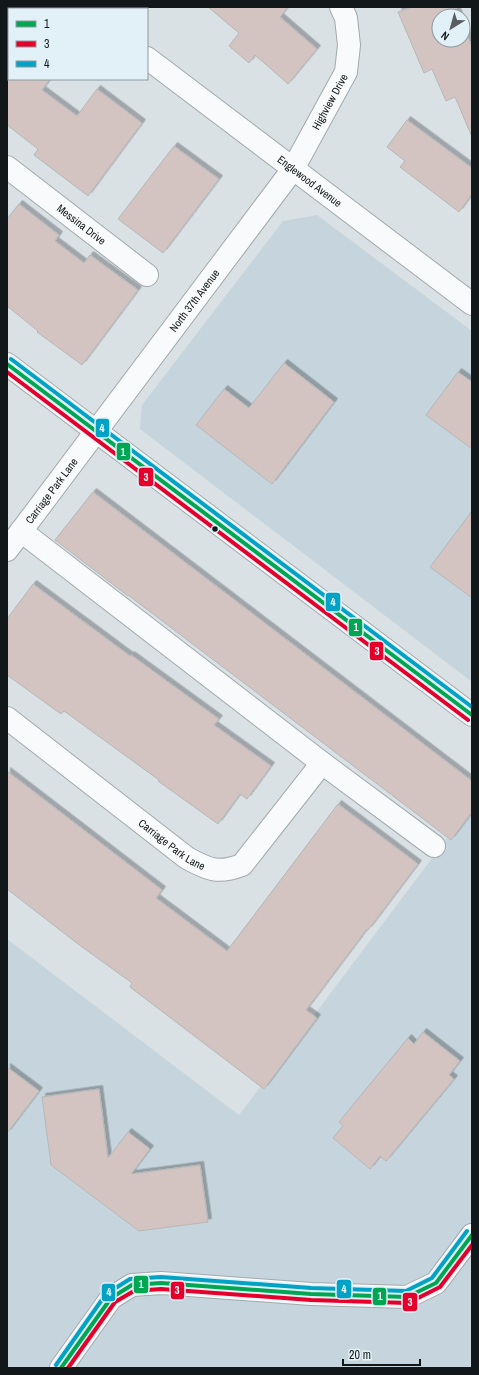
<svg xmlns="http://www.w3.org/2000/svg" width="479" height="1375" viewBox="0 0 479 1375" font-family="'Archivo Narrow',sans-serif">
	<defs>
		<filter id="shadow"><feDropShadow dx="3.5" dy="-3.5" stdDeviation="0" flood-color="#0004"/></filter>
	</defs>
	<rect width="100%" height="100%" fill="#d9e1e5"/>
	<path fill="#c6d5dd" d="M317,215L472,331V682L140,429L142,405L283,221Z
		M472,805V1368H7V939L239,1115Z"/>
	<path fill="#d3c4c2" stroke="#b6b7b8" filter="url(#shadow)" d="M208,7H288L280,17L317,49L288,84L255,55L249,63L229,46L239,33Z
		M412,7H455L459,16H439V40H463V26L472,47V137L455,97L446,101L432,69L424,73L398,12Z
		M7,79H50L42,90L77,116L97,89L142,123L88,196L34,155L38,149L7,125Z
		M407,120L472,168V194L459,212L400,167L405,161L387,147Z
		M174,146L219,179L163,253L118,219Z
		M19,204L59,235L55,241L84,263L90,255L138,290L82,365L37,332L38,331L7,306V219Z
		M284,363L334,402L272,484L196,425L224,389L249,408Z
		M458,372L472,382V449L426,415Z
		M93,492L472,781V812L451,840L128,595V596L55,540Z
		M472,511V598L430,567Z
		M33,584L130,656L131,655L219,719L214,725L271,766L247,799L240,794L218,824L158,781L159,780L64,711L61,714L7,675V619Z
		M7,771L162,890L156,898L227,951L338,804L418,864L368,930L367,929L306,1010L317,1018L264,1089L130,987L132,983L78,944L7,889Z
		M423,1032L460,1061L449,1075L454,1079L386,1161L380,1156L370,1169L333,1138L343,1126L339,1122L408,1038L414,1044Z
		M7,1067L39,1091L7,1133Z
		M99,1089L108,1158L128,1132L150,1149L131,1174L200,1165L208,1222L139,1231L51,1165L42,1097Z"/>
	<g fill="none" stroke-linecap="round" stroke-linejoin="round">
		<defs>
			<g id="minor">
				<path id="s1" d="M7,167L147,275"/>
				<path d="M7,364L472,715"/>
				<path d="M21,531L322,763L434,846"/>
				<path id="s2" d="M7,550L293,169L346,72L349,45L346,18L341,7"/>
				<path id="s3" d="M7,718L187,858C209,870 218,874 242,865L322,763"/>
				<path d="M61,1368L111,1298L132,1285L161,1283L311,1294L407,1297L436,1283L472,1235"/>
			</g>
			<g id="tertiary">
				<path d="M80,7L83,9"/>
				<path id="s4" d="M147,58L472,304"/>
			</g>
		</defs>
		<use href="#minor" stroke="#a3a9ac" stroke-width="24"/>
		<use href="#tertiary" stroke="#a3a9ac" stroke-width="24"/>
		<use href="#minor" stroke="#f9fafb" stroke-width="22"/>
		<use href="#tertiary" stroke="#f9fafb" stroke-width="22"/>
		<defs>
			<path id="bus-1" d="M7,364L472,715
				M61,1368L111,1298L132,1285L161,1283L311,1294L407,1297L436,1283L472,1235"/>
			<path id="bus-2" d="M7,372L468,720
				M68,1368L115,1302L134,1291L161,1289L311,1300L408,1303L440,1287L472,1245"/>
			<path id="bus-3" d="M11,359L472,707
				M56,1365L106,1294L130,1279L161,1277L311,1288L406,1291L432,1278L467,1231"/>
		</defs>
		<use href="#bus-1" stroke="#e2f1f7" stroke-width="7"/>
		<use href="#bus-2" stroke="#e2f1f7" stroke-width="7"/>
		<use href="#bus-3" stroke="#e2f1f7" stroke-width="7"/>
		<use href="#bus-1" stroke="#00a651" stroke-width="4"/>
		<use href="#bus-2" stroke="#e4002b" stroke-width="4"/>
		<use href="#bus-3" stroke="#01a2c5" stroke-width="4"/>
	</g>
	<circle fill="#12181a" stroke="#e2f1f7" stroke-width="1.5" cx="215" cy="529" r="3.5"/>
	<g text-anchor="middle" dominant-baseline="central" stroke-width="3.5" stroke-linejoin="round" paint-order="stroke">
		<g font-size="11" fill="#12181a" stroke="#e2f1f7">
			<text stroke="none"><textPath href="#s2" startOffset="553">Highview Drive</textPath></text>
			<text stroke="none"><textPath href="#s4" startOffset="204">Englewood Avenue</textPath></text>
			<text stroke="none"><textPath href="#s1" startOffset="94">Messina Drive</textPath></text>
			<text stroke="none"><textPath href="#s2" startOffset="312">North 37th Avenue</textPath></text>
			<text stroke="none"><textPath href="#s2" startOffset="74">Carriage Park Lane</textPath></text>
			<text stroke="none"><textPath href="#s3" startOffset="208">Carriage Park Lane</textPath></text>
		</g>
	</g>
	<g stroke="#e2f1f7" stroke-width="1.5">
		<rect x="95" y="418" width="15" height="20" rx="4" fill="#01a2c5"/>
		<rect x="116" y="442" width="15" height="19" rx="4" fill="#00a651"/>
		<rect x="138" y="467" width="16" height="20" rx="4" fill="#e4002b"/>
		<rect x="325" y="592" width="16" height="20" rx="4" fill="#01a2c5"/>
		<rect x="348" y="618" width="15" height="19" rx="4" fill="#00a651"/>
		<rect x="369" y="641" width="15" height="20" rx="4" fill="#e4002b"/>
		<rect x="133" y="1275" width="16" height="19" rx="4" fill="#00a651"/>
		<rect x="336" y="1279" width="16" height="20" rx="4" fill="#01a2c5"/>
		<rect x="170" y="1281" width="15" height="19" rx="4" fill="#e4002b"/>
		<rect x="101" y="1283" width="15" height="19" rx="4" fill="#01a2c5"/>
		<rect x="372" y="1287" width="15" height="19" rx="4" fill="#00a651"/>
		<rect x="402" y="1292" width="16" height="20" rx="4" fill="#e4002b"/>
	</g>
	<g font-size="11" text-anchor="middle" font-weight="bold" fill="#fff">
		<text x="102" y="432">4</text>
		<text x="123" y="456">1</text>
		<text x="146" y="481">3</text>
		<text x="333" y="606">4</text>
		<text x="356" y="631">1</text>
		<text x="377" y="655">3</text>
		<text x="141" y="1288">1</text>
		<text x="344" y="1293">4</text>
		<text x="177" y="1294">3</text>
		<text x="109" y="1296">4</text>
		<text x="380" y="1300">1</text>
		<text x="410" y="1306">3</text>
	</g>
	<rect width="479" height="1375" fill="none" stroke="#12181a" stroke-width="16"/>
	<rect x="8" y="8" width="140" height="72" fill="#e2f1f7" stroke="#8f9a9f"/>
	<rect x="16" y="21" width="20" height="6" fill="#00a651" stroke="#8f9a9f"/>
	<text x="44" y="28" font-size="12" fill="#12181a">1</text>
	<rect x="16" y="41" width="20" height="6" fill="#e4002b" stroke="#8f9a9f"/>
	<text x="44" y="48" font-size="12" fill="#12181a">3</text>
	<rect x="16" y="61" width="20" height="6" fill="#01a2c5" stroke="#8f9a9f"/>
	<text x="44" y="68" font-size="12" fill="#12181a">4</text>
	<g transform="translate(451 28) rotate(217)"><circle r="19" fill="#e2f1f7" stroke="#8f9a9f"/>
	<path d="M0-3L7 15L0 10L-7 15Z" fill="#585e61"/>
	<text y="-6" font-size="11" font-weight="bold" text-anchor="middle" fill="#12181a">N</text>
	</g>
	<path d="M343 1359v6h77v-6" fill="none" stroke="#12181a" stroke-width="2"/>
	<text x="349" y="1359" font-size="12" fill="#12181a" stroke="#e2f1f7" stroke-width="3" paint-order="stroke">20 m</text>
</svg>
